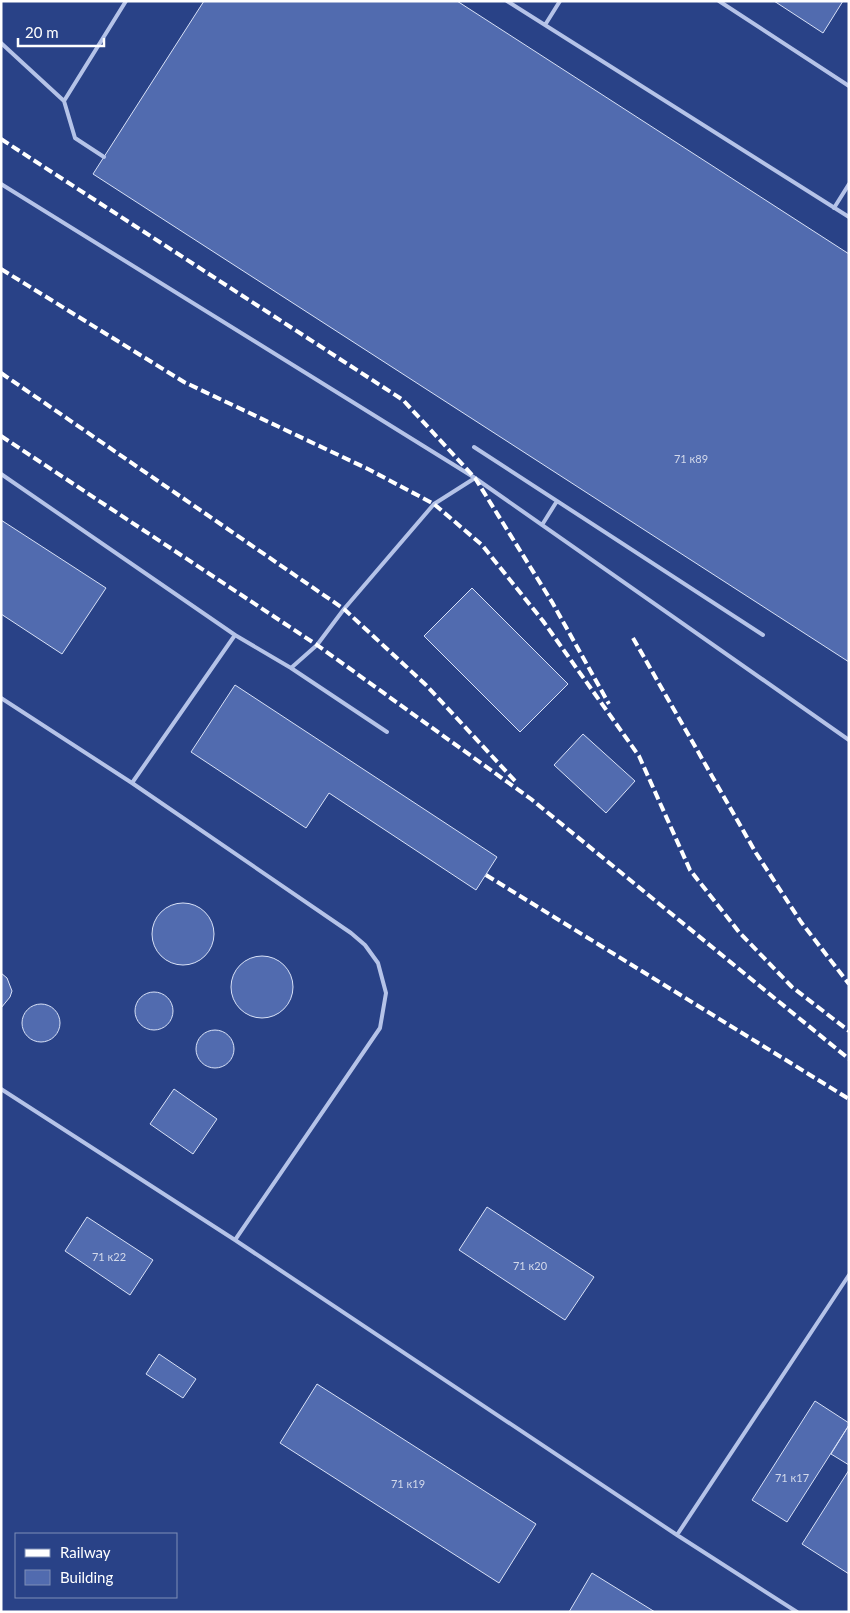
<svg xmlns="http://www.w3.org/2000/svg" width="850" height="1613" viewBox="0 0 850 1613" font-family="Lato,sans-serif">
	<rect width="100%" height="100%" fill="#294287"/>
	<path fill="#516baf" stroke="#d8e1f7" d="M204,1H457L849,254V662L93,174Z
		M774,1H843L823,33Z
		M1,520L106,588L62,654L1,614Z
		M472,588L568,684L520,732L424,636Z
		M235,685L497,857L476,890L329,793L306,828L191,752Z
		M583,734L635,781L606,813L554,765Z
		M152 934a31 31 0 1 1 62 0a31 31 0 1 1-62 0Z
		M231 987a31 31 0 1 1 62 0a31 31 0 1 1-62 0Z
		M1,973L7,978L12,991L10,997L1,1008Z
		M135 1011a19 19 0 1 1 38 0a19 19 0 1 1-38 0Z
		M22 1023a19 19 0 1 1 38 0a19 19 0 1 1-38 0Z
		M196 1049a19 19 0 1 1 38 0a19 19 0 1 1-38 0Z
		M174,1089L217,1119L193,1154L150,1124Z
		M487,1207L594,1277L565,1320L459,1250Z
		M87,1217L153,1260L130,1295L65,1251Z
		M159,1354L196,1379L183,1398L146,1374Z
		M317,1384L536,1524L499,1583L280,1443Z
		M815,1401L849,1423V1425L787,1522L752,1500Z
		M849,1425V1465L831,1454Z
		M849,1470V1574L802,1544Z
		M592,1573L655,1612H569Z"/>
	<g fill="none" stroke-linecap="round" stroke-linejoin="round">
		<path stroke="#b5c3e8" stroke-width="4" d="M507,1L849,217
			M719,1L849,86
			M545,25L560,1
			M1,43L64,101L126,1
			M64,101L75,138L104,157
			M1,184L475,478L849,740
			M834,208L849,184
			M474,447L763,635
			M1,474L235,635L291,668L387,732
			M542,525L557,501
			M291,668L317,645L344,609L434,504L475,478
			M1,698L132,783L351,933L365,945L378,963L386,993L380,1028L235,1240
			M132,783L235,635
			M1,1089L235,1240L677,1535L797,1612
			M677,1535L849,1275"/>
		<path stroke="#fff" stroke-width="4" stroke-dasharray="9 4" stroke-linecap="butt" d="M1,139L403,400L475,478L552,602L609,704
			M1,269L184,382L368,469L434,504L482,545L543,621L639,756L690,870L739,932L792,987L849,1031
			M1,373L344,609L426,685L516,782
			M1,436L317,645L531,799L849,1059
			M633,638L756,853L801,922L849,984
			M486,875L849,1099"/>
	</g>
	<g text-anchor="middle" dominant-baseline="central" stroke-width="4" stroke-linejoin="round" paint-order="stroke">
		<g font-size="11" fill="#d4daeb">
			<text x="691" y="458">71 к89</text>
			<text x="109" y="1256">71 к22</text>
			<text x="530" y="1265">71 к20</text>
			<text x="792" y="1477">71 к17</text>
			<text x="408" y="1483">71 к19</text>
		</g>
	</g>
	<rect width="850" height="1613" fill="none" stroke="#ffffff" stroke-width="5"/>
	<rect x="15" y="1533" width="162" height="65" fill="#294287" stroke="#7f8eb7"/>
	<rect x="25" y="1549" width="25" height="8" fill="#ffffff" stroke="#7f8eb7"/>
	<text x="60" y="1558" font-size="15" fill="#ffffff">Railway</text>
	<rect x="25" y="1570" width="25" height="15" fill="#516baf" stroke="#7f8eb7"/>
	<text x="60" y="1583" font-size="15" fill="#ffffff">Building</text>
	<path d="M18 38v8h86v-8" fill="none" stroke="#ffffff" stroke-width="2.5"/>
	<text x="25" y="38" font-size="15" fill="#ffffff" stroke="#294287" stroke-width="4" paint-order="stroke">20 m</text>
</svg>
